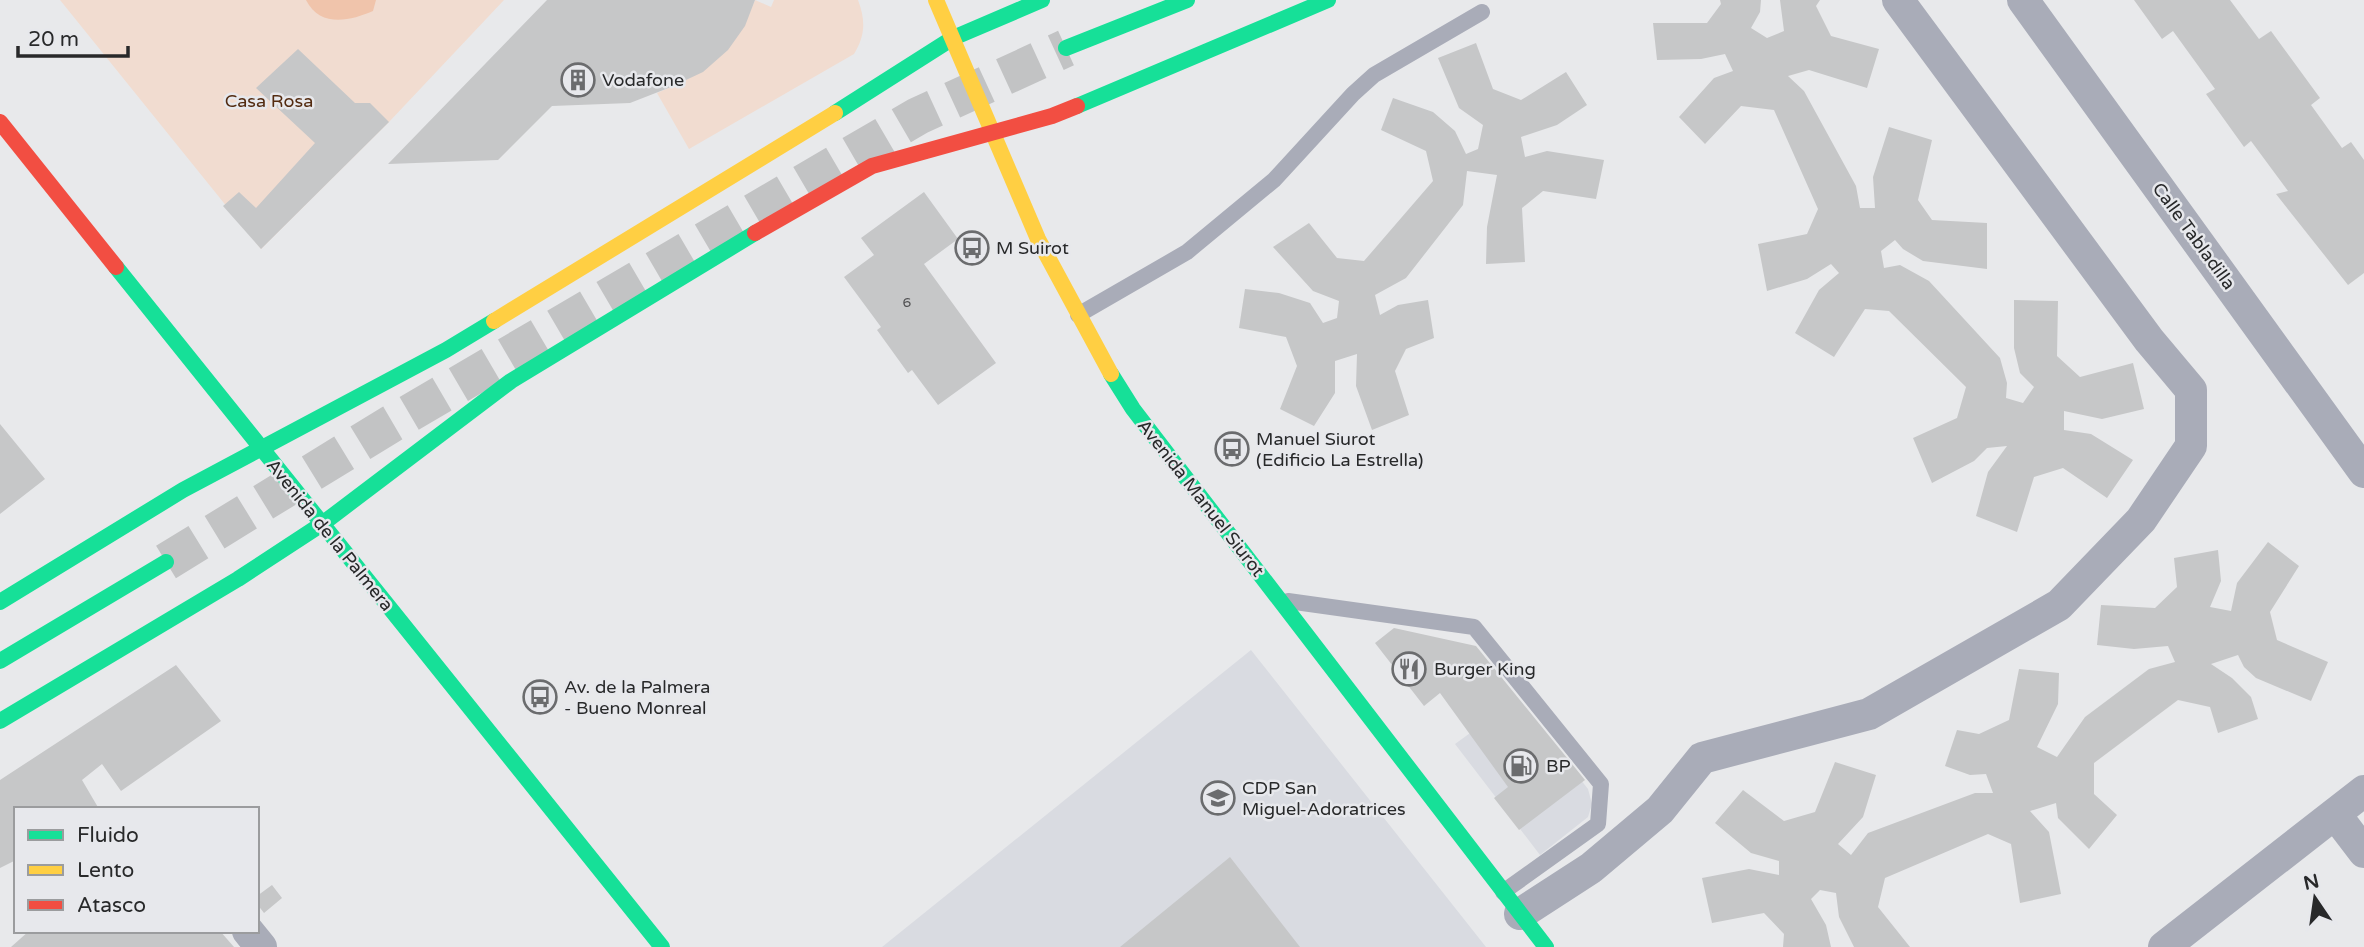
<svg xmlns="http://www.w3.org/2000/svg" width="2364" height="947" viewBox="0 0 2364 947" font-family="'Varela Round',sans-serif">
	<rect width="100%" height="100%" fill="#e8e9eb"/>
	<path fill="#d9dbe1" d="M1251,650L1486,947H882Z
		M1517,699L1588,789L1592,804L1588,817L1540,855L1455,744Z"/>
	<path fill="#f1dcd0" d="M60,0H504L389,122L261,249Z
		M755,0L771,7L774,0H858C866,21 865,36 854,54L689,149L657,93C709,72 734,53 755,0Z"/>
	<path fill="#f0c4ab" d="M306,0H376L373,11C350,21 320,28 306,0Z"/>
	<path fill="#c6c7c8" d="M547,0H755L745,26L728,50L703,72L671,87L630,103L552,106L498,160L388,164Z
		M1720,0H1761L1760,12L1751,28L1767,38L1784,31L1780,0H1820L1816,6L1831,36L1879,49L1867,88L1809,70L1788,76L1804,91L1856,186L1860,208H1875L1873,177L1889,127L1932,140L1918,200L1932,220L1987,223V269L1923,261L1903,249L1895,240L1881,251L1884,268L1900,265L1929,281L2000,358L2007,383L2006,398L2023,403L2034,387L2020,373L2014,348V300L2058,301L2057,356L2080,377L2133,363L2144,409L2102,419L2064,411V430L2091,434L2133,460L2107,498L2063,468L2034,477L2017,532L1976,516L1988,472L2007,446L1987,448L1974,461L1932,483L1913,438L1957,418L1966,387L1889,311L1865,309L1834,357L1795,333L1819,290L1839,273L1831,264L1807,279L1767,291L1758,244L1807,234L1818,209L1774,110L1741,106L1705,144L1679,117L1714,78L1733,71L1725,54L1701,59L1657,60L1653,23H1707L1721,4Z
		M2134,0H2230L2259,39L2271,31L2320,98L2311,105L2342,148L2351,142L2364,160V273L2348,285L2276,194L2288,191L2251,141L2244,147L2206,94L2215,89L2173,31L2162,39Z
		M1476,43L1493,89L1521,100L1566,72L1587,105L1557,125L1521,137L1525,157L1547,151L1604,160L1596,199L1543,191L1522,208L1525,262L1486,264L1487,227L1497,175L1467,171L1463,205L1406,278L1375,295L1380,315L1398,305L1428,300L1434,338L1406,349L1395,371L1409,415L1372,430L1356,386L1357,354L1335,361V393L1314,426L1280,409L1297,366L1286,337L1239,328L1245,289L1279,293L1310,303L1323,323L1337,318L1339,301L1313,291L1273,247L1309,223L1337,258L1364,261L1433,181L1426,151L1381,130L1393,98L1433,112L1455,131L1466,154L1478,149L1483,125L1459,108L1438,58Z
		M298,49L355,103H370L389,122L261,249L223,206L239,192L256,208L315,143L256,88Z
		M924,192L958,239L924,264L996,363L938,405L912,370L908,373L877,330L881,327L844,277L874,255L861,238Z
		M0,424L45,479L0,514Z
		M2268,542L2299,566L2270,612L2277,640L2328,662L2311,701L2256,678L2244,667L2238,655L2211,664L2232,678L2251,697L2258,719L2218,733L2210,707L2178,700L2094,763V794L2117,815L2089,849L2058,818L2056,803L2030,811L2049,832L2061,894L2020,903L2011,844L1988,834L1885,878L1878,907L1910,947H1854L1839,917L1836,893L1820,890L1811,899L1826,925L1831,947H1783L1784,934L1764,913L1712,923L1702,878L1749,869L1779,875V861L1751,853L1715,823L1743,790L1784,821L1815,812L1835,762L1876,775L1863,817L1838,844L1851,855L1868,833L1975,793H1993L1986,774L1970,775L1945,766L1957,730L1979,734L2009,720L2019,669L2059,673L2058,704L2037,747L2057,757L2085,717L2149,669L2175,662L2168,646L2134,649L2097,645L2101,605L2155,608L2177,587L2174,558L2218,550L2221,581L2210,607L2231,611L2237,583Z
		M1394,628L1476,646L1585,780L1519,830L1494,798L1508,787L1440,693L1424,706L1375,643Z
		M176,665L221,721L121,791L102,764L82,780L99,809H16V860L0,868V780Z
		M1230,857L1300,947H1120Z
		M272,885L282,898L264,913L257,904V896Z
		M29,931H220L234,947H11Z"/>
	<g fill="none" stroke-linecap="round" stroke-linejoin="round">
		<path stroke="#c2c3c4" stroke-width="38" stroke-dasharray="38 19" stroke-linecap="butt" d="M166,562L391,424L918,116L1066,48"/>
		<path stroke="#a9acb8" stroke-width="16" d="M1078,315L1187,252L1274,180L1353,94L1374,75L1482,12
			M1288,601L1474,627L1601,784L1598,824L1503,892"/>
		<path stroke="#a9acb8" stroke-width="32" d="M2023,0L2364,472
			M2335,814L2364,852
			M1520,914L1591,868L1660,810L1702,758L1869,714L2059,605L2141,520L2191,446V390L2149,340L1898,0
			M248,931L261,947
			M2164,947L2364,791"/>
		<path stroke="#16e098" stroke-width="16" d="M1066,48L1187,0
			M1077,106L1328,0
			M835,113L953,38L1042,0
			M116,267L662,947
			M1111,374L1133,409L1546,947
			M0,602L183,490L446,350L494,321
			M0,661L166,562
			M0,721L238,579L322,524L511,381L755,233"/>
		<path stroke="#ffcf43" stroke-width="16" d="M936,0L1038,239L1111,374
			M494,321L835,113"/>
		<path stroke="#f24e42" stroke-width="16" d="M0,122L116,267
			M755,233L872,166L1052,116L1077,106"/>
	</g>
	<defs>
		<symbol id="building-ring" viewBox="-11 -11 22 22"><circle r="9.5" fill="#e7e8ec" stroke="#6b6c6e" stroke-width="1.5"/><path d="M-4-6H4V6H1V3H-1V6H-4ZM-2.5-4.3h1.7v1.8h-1.7ZM.8-4.3h1.7v1.8H.8ZM-2.5-1h1.7V.8h-1.7ZM.8-1h1.7V.8H.8Z" fill="#6b6c6e"/></symbol>
		<symbol id="bus-ring" viewBox="-11 -11 22 22"><circle r="9.5" fill="#e7e8ec" stroke="#6b6c6e" stroke-width="1.5"/><path d="M-5-6H5V4H4V6H2V4H-2V6H-4V4H-5ZM-3.5-4V0h7V-4ZM-3.5 1.2v1.5H-2V1.2ZM2 1.2v1.5H3.5V1.2Z" fill="#6b6c6e"/></symbol>
		<symbol id="restaurant-ring" viewBox="-11 -11 22 22"><circle r="9.5" fill="#e7e8ec" stroke="#6b6c6e" stroke-width="1.5"/><path d="M-5-6h1v4h1v-4h1v4h1v-4h1v5L-1.5 .5V6h-2V.5L-5-1ZM5-6V6H3V1.5H1.5Q1.5-4 5-6Z" fill="#6b6c6e"/></symbol>
		<symbol id="fuel-ring" viewBox="-11 -11 22 22"><circle r="9.5" fill="#e7e8ec" stroke="#6b6c6e" stroke-width="1.5"/><path d="M-5.5-6h7V0h2V4h1.3V-2.5L3-4.5l.8-.8L6-3V5H2.5V1h-1V6h-7ZM-4.2-4.7v3.2H.2V-4.7Z" fill="#6b6c6e"/></symbol>
		<symbol id="school-ring" viewBox="-11 -11 22 22"><circle r="9.5" fill="#e7e8ec" stroke="#6b6c6e" stroke-width="1.5"/><path d="M0-5L7-2L0 1L-7-2ZM-4 1L0 2.5L4 1V4Q0 6-4 4Z" fill="#6b6c6e"/></symbol>
	</defs>
	<g fill-rule="evenodd">
		<use href="#building-ring" x="559" y="61" width="38" height="38"/>
		<use href="#bus-ring" x="953" y="229" width="38" height="38"/>
		<use href="#bus-ring" x="1213" y="430" width="38" height="38"/>
		<use href="#restaurant-ring" x="1390" y="650" width="38" height="38"/>
		<use href="#bus-ring" x="521" y="678" width="38" height="38"/>
		<use href="#fuel-ring" x="1502" y="747" width="38" height="38"/>
		<use href="#school-ring" x="1199" y="779" width="38" height="38"/>
	</g>
	<g text-anchor="middle" dominant-baseline="central" stroke-width="5" stroke-linejoin="round" paint-order="stroke">
		<g font-size="14" fill="#505052">
			<text x="907" y="302">6</text>
		</g>
		<g font-size="18" fill="#28292a" stroke="#e7e8ec" text-anchor="start">
			<text x="602" y="80">Vodafone</text>
			<text x="996" y="248">M Suirot</text>
			<text x="1256" y="439">Manuel Siurot<tspan x="1256" dy="21">(Edificio La Estrella)</tspan></text>
			<text x="1434" y="669">Burger King</text>
			<text x="564" y="687">Av. de la Palmera<tspan x="564" dy="21">- Bueno Monreal</tspan></text>
			<text x="1546" y="766">BP</text>
			<text x="1242" y="788">CDP San<tspan x="1242" dy="21">Miguel-Adoratrices</tspan></text>
		</g>
		<g font-size="18" fill="#532b10" stroke="#e7e8ec">
			<text x="269" y="101">Casa Rosa</text>
		</g>
		<g font-size="18" fill="#28292a" stroke="#e7e8ec">
			<text transform="translate(2194 236) rotate(54)">Calle Tabladilla</text>
			<text transform="translate(1201 498) rotate(52)">Avenida Manuel Siurot</text>
			<text transform="translate(330 535) rotate(51)">Avenida de la Palmera</text>
		</g>
	</g>
	<rect x="14" y="807" width="245" height="126" fill="#e7e8ec" stroke="#9b9c9e" stroke-width="2"/>
	<rect x="28" y="830" width="35" height="10" fill="#16e098" stroke="#9b9c9e" stroke-width="2"/>
	<text x="77" y="842" font-size="21" fill="#28292a">Fluido</text>
	<rect x="28" y="865" width="35" height="10" fill="#ffcf43" stroke="#9b9c9e" stroke-width="2"/>
	<text x="77" y="877" font-size="21" fill="#28292a">Lento</text>
	<rect x="28" y="900" width="35" height="10" fill="#f24e42" stroke="#9b9c9e" stroke-width="2"/>
	<text x="77" y="912" font-size="21" fill="#28292a">Atasco</text>
	<g transform="translate(2315 898) rotate(347)" stroke="#e7e8ec" stroke-width="5" paint-order="stroke">
	<path d="M0-5L12 26L0 18L-12 26Z" fill="#28292a"/>
	<text y="-10" font-size="19" font-weight="bold" text-anchor="middle" fill="#28292a">N</text>
	</g>
	<path d="M18 46v10h110v-10" fill="none" stroke="#28292a" stroke-width="3.5"/>
	<text x="28" y="46" font-size="21" fill="#28292a" stroke="#e7e8ec" stroke-width="5" paint-order="stroke">20 m</text>
</svg>
